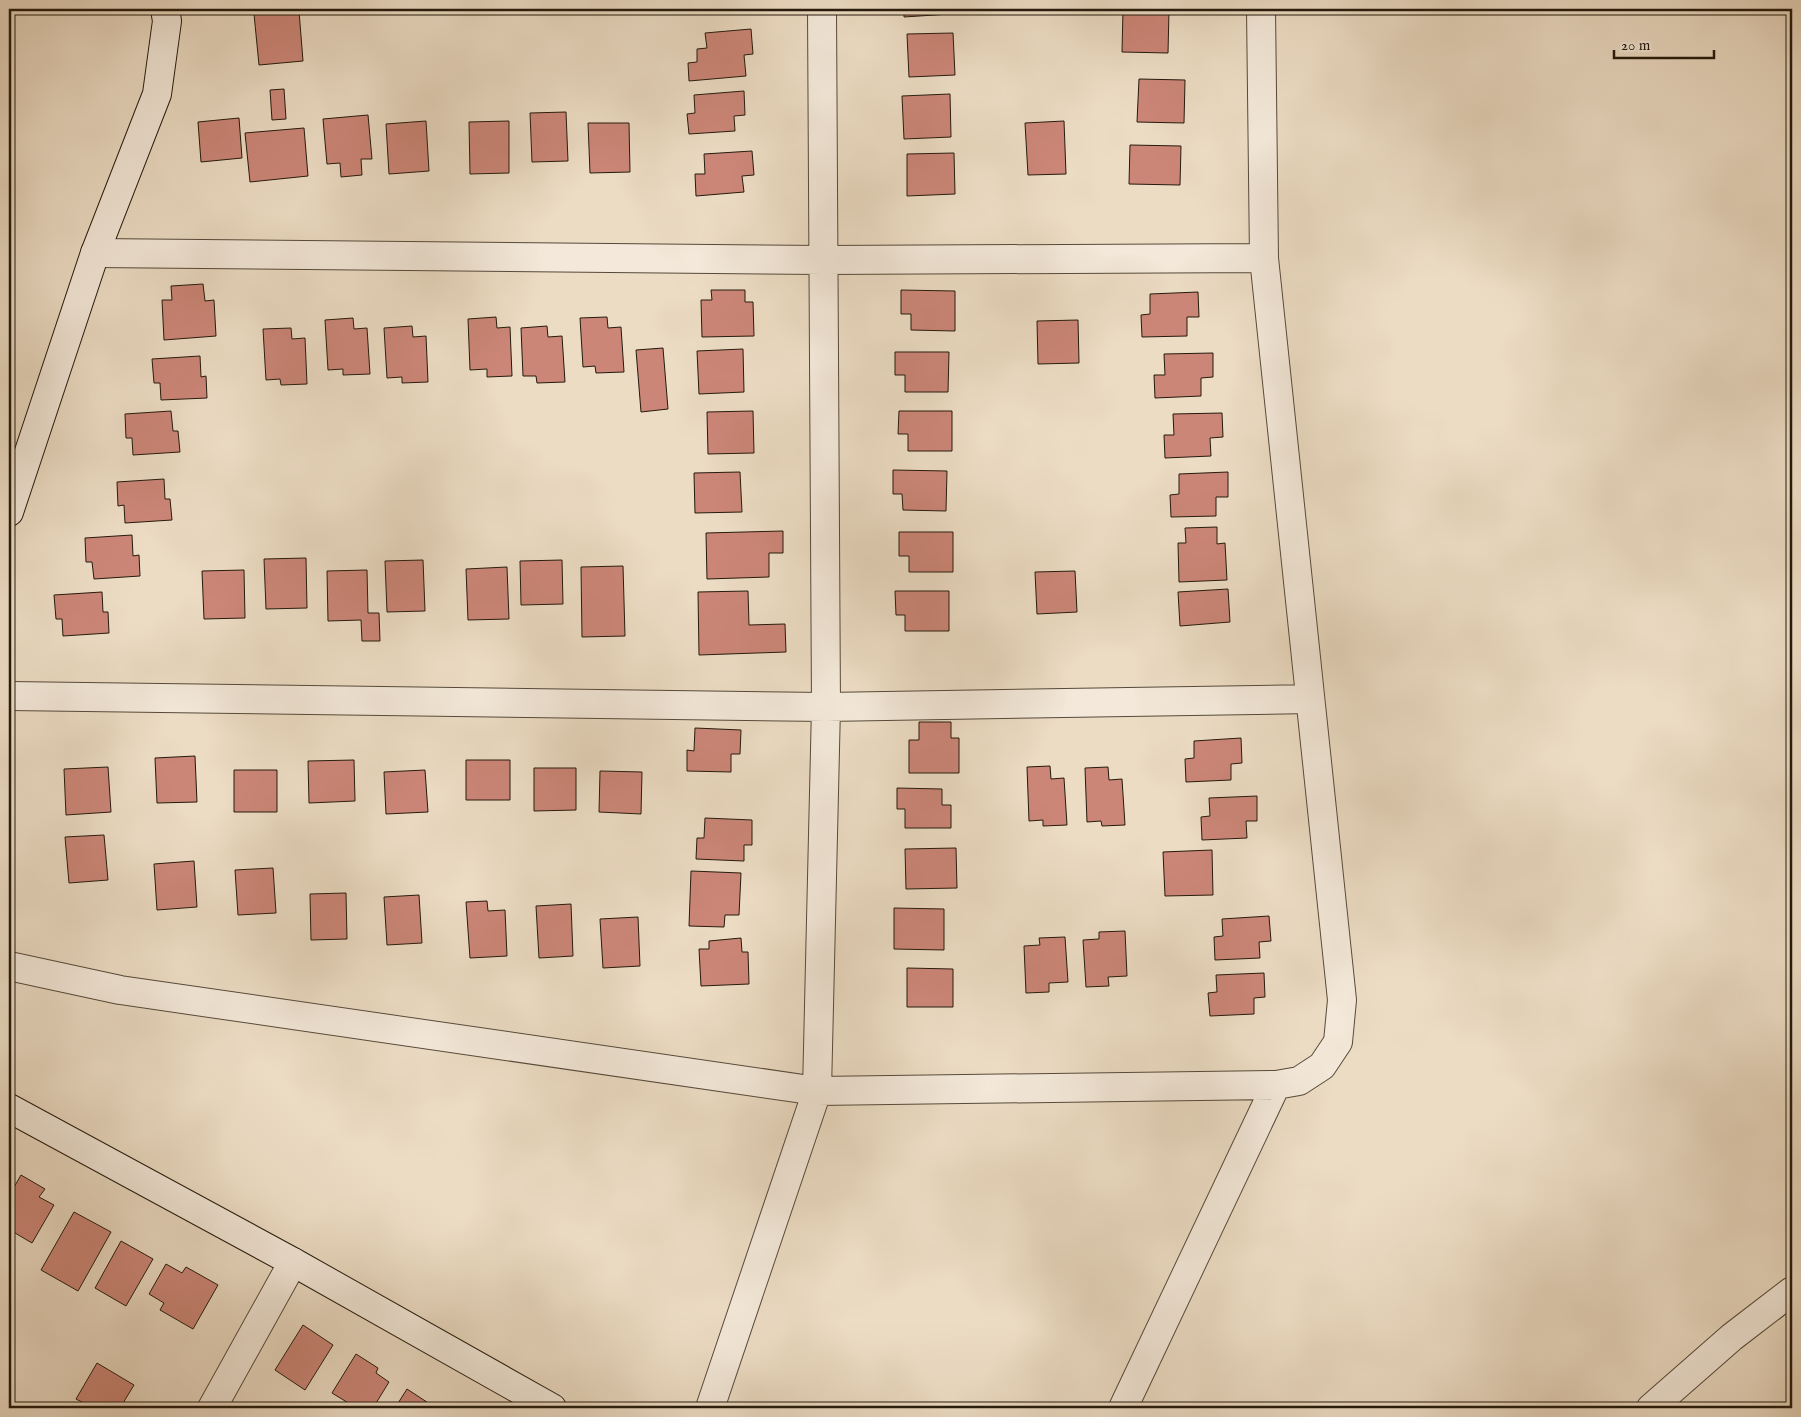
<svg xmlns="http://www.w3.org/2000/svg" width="1801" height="1417" viewBox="0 0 1801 1417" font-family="'IM FELL English',serif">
	<rect width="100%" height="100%" fill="#ecdcc4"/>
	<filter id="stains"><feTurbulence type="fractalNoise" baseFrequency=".004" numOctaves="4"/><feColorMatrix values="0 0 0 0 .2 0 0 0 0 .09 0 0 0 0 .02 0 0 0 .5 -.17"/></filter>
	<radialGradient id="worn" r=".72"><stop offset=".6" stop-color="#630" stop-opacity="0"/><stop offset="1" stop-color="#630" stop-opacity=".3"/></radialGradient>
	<path fill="#cc8678" stroke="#241a0c" d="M688,9H733V10L688,13Z
		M904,9H949L950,14L904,17Z
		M1123,9L1169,10L1168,53L1122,52Z
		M299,11L303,61L259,65L254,14Z
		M751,29L753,54L744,55L746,76L689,81L688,63L697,62V49L707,48L705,33Z
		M953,33L955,75L909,77L907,34Z
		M1139,79L1185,80L1184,123L1137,122Z
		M284,89L286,119L272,120L270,90Z
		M744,91L745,115L734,116L735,131L689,134L687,114L695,113L694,95Z
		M950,94L951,137L904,139L902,96Z
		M566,112L568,161L532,162L530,113Z
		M368,115L372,159H361L362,175L341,177L340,163L327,164L323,119Z
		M239,118L242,158L201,162L198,122Z
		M426,121L429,171L389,174L386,124Z
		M509,121V173L470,174L469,122Z
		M1064,121L1066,174L1028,175L1025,123Z
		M588,123H629L630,172L590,173Z
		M304,128L308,176L250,182L245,133Z
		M1130,145L1181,146L1180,185L1129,184Z
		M752,151L754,175L742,176L744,192L696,196L695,174H705L704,154Z
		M954,153L955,194L907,196V154Z
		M203,284L205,301L214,300L216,336L164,340L162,300H172L171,286Z
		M711,290H745V302H753L754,336L702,337L701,300H712Z
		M901,290L955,291V331L911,330V314H901Z
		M1198,292L1199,317H1187V336L1142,337L1141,315L1150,314V294Z
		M496,317L497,328L510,327L512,376L487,377V369L470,370L468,319Z
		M607,317L608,328L621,327L624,372L596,373L595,366L583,367L580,318Z
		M353,318L354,329L367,328L370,374L343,375V369L328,370L325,320Z
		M1078,320L1079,363L1038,364L1037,321Z
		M412,326L413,337L426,336L428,382L402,383V377L387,378L384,328Z
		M547,326L548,337L562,336L565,382L537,383L536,376H523L521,328Z
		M291,328L292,339L305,338L307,384L281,385L280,379L266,380L263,329Z
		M663,348L668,409L641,412L636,350Z
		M743,349L744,392L699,394L697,351Z
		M895,352H949L948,392H905V375H895Z
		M1213,353V377L1201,378V396L1155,398L1154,375H1165L1164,354Z
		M200,356L201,377L206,376L207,398L161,400L160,383H154L152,359Z
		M171,411L173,431H178L180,452L133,455L132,438H126L125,414Z
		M753,411L754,453L708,454L707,412Z
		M899,411H952V451H908V434H898Z
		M1222,413L1223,437L1210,438L1211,456L1165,458L1164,435H1174L1173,414Z
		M893,470L947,471L946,511L903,510L902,494H893Z
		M740,472L742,512L695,513L694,473Z
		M1228,472V497H1216V516L1171,517L1170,495L1179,494V474Z
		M164,479L165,499H170L172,520L125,523L124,505L118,506L117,482Z
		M1217,527V544L1225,543L1227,580L1179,582L1178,543H1186L1185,528Z
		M783,531V553H769V577L707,579L706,533Z
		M899,532H953V572H909V556H899Z
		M132,535L133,556L139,555L140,576L94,579L92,562H86L85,538Z
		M306,558L307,608L266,609L264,559Z
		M423,560L425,611L387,612L385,561Z
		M562,560L563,604L521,605L520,561Z
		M623,566L625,636L582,637L581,567Z
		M507,567L509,619L468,620L466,569Z
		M244,570L245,618L204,619L202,571Z
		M367,570L368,613H379L380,641H362L361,620L328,621L327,571Z
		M1075,571L1077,612L1037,614L1035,572Z
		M1228,589L1230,622L1180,626L1178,592Z
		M748,591L749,625L785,624L786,652L699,655L698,592Z
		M895,591H949V631H905V615H896Z
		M102,592L103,612H108L109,633L63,636L62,619H56L54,595Z
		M919,722H951V738H959V773H909V740H919Z
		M695,728L741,730L740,754H731V772L687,771V750L694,751Z
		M1241,738L1242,763L1231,764V780L1186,782L1185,759L1194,758V741Z
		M195,756L197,802L157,803L155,758Z
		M354,760L355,801L309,803L308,761Z
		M466,760H510V800H466Z
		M1050,766L1051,779L1064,778L1067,825L1043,826V820L1029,821L1027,767Z
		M108,767L111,812L66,815L64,769Z
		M1108,767L1109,780L1122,779L1125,825L1102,826L1101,821L1087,822L1085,768Z
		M534,768H576V810L534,811Z
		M234,770H277V812H234Z
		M425,770L428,812L386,814L384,772Z
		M600,771L642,772L641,814L599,812Z
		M897,788L942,789V805H951V828H905V809H897Z
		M1257,796V821H1246L1247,838L1202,840L1201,817L1210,816L1209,798Z
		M705,818L752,820V845H744V861L696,859L697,838H704Z
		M104,835L108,880L69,883L65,837Z
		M956,848L957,888L906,889L905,849Z
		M1212,850L1213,895L1165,896L1163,852Z
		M194,861L197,907L157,910L154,864Z
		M273,868L276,913L238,915L235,870Z
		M691,871L741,873L739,915H725L724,927L689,926Z
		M346,893L347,939L311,940L310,894Z
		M419,895L422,943L387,945L384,897Z
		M487,901L488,911L505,910L507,956L470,958L466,902Z
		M571,904L573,956L539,958L536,906Z
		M894,908L944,909V950L894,949Z
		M1269,916L1271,941L1259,942L1260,958L1215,960L1214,937L1223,936L1222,919Z
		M638,917L640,966L603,968L600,919Z
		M1125,931L1127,976L1108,977L1109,986L1086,987L1083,940L1099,939V932Z
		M1065,937L1068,982L1049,983V992L1026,993L1024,946L1040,945L1039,938Z
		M741,938L742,952H748L749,984L701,986L699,949H709V941Z
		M907,968L953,969V1007H907Z
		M1264,973L1265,997L1254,998V1014L1210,1016L1208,993L1217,992L1216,975Z
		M21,1175L45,1189L39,1197L54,1205L32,1243L10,1230L13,1225L9,1223V1196Z
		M74,1212L111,1232L78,1291L41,1270Z
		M121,1241L153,1259L126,1306L95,1288Z
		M166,1264L182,1273L186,1267L218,1285L193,1329L160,1310L164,1303L149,1294Z
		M303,1325L333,1345L305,1390L275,1370Z
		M356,1354L378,1368L376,1373L389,1382L373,1408H348L350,1404L332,1393Z
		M97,1363L134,1385L120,1408H93L76,1399Z
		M407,1389L436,1408H395Z"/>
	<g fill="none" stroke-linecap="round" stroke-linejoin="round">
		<defs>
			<path id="street" d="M95,253L824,260L1264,258
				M9,696L826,707L1310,699
				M9,966L120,990L817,1091L1276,1085L1299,1081L1322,1066L1338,1042L1342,1000L1264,258L1261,9
				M212,1408L293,1262
				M710,1408L817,1091L826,707L822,9
				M1123,1408L1276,1085
				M1651,1408L1732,1337L1792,1291"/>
			<path id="secondary" d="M9,512L95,253L157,94L167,21L165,9
				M9,1108L293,1262L552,1408"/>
		</defs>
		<use href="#street" stroke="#564a3a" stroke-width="30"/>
		<use href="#secondary" stroke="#241a0c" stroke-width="30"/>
		<use href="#street" stroke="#f3e8d9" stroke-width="28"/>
		<use href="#secondary" stroke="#f3e8d9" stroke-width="28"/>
	</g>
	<rect width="1801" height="1417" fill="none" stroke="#ecdcc4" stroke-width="30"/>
	<rect x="10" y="10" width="1781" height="1397" fill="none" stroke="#241a0c" stroke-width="2.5"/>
	<rect x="15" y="15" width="1771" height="1387" fill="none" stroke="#241a0c"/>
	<path d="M1614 50v8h100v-8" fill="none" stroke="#241a0c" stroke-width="2.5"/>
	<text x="1621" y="50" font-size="15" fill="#241a0c" stroke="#f3e8d9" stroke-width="4" paint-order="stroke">20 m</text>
	<rect width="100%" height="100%" filter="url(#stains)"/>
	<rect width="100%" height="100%" fill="url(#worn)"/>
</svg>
